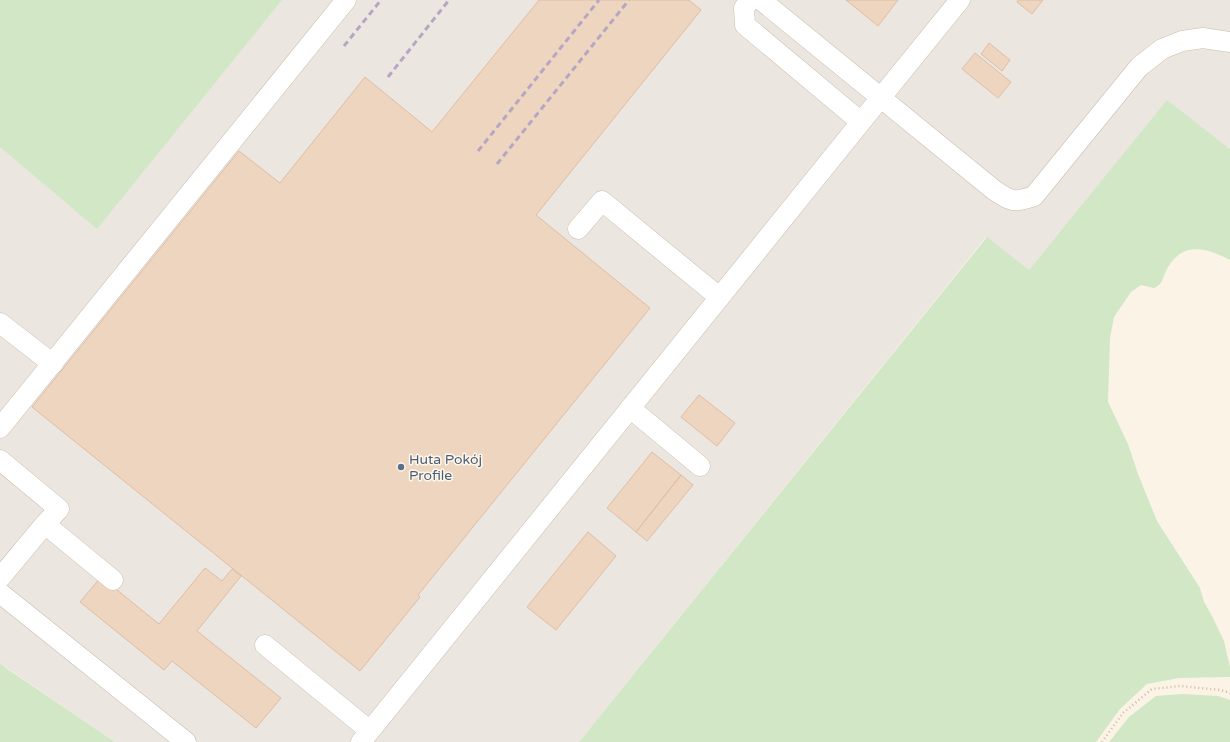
<svg xmlns="http://www.w3.org/2000/svg" width="1230" height="742" viewBox="0 0 1230 742" font-family="'Varela Round',sans-serif">
	<rect width="100%" height="100%" fill="#fbf4e6"/>
	<path fill="#ebe6e0" d="M282,0H1230V149L1167,101L1029,270L986,237L579,742H115L0,663V147L97,228Z"/>
	<path fill="#d1e7c6" d="M0,0H282L97,229L0,147Z
		M1167,100L1230,149V260C1205,247 1181,241 1166,271C1162,279 1163,284 1154,288L1141,285L1131,292L1114,317L1110,338L1108,402L1128,444L1138,474L1157,521L1200,588L1204,602L1212,616L1224,641L1230,667V677L1179,678L1147,684L1120,709L1096,742H579L987,237L1029,270Z
		M0,663L9,670L115,742H0Z
		M1182,694L1218,696L1230,700V742H1109L1129,717L1156,696Z"/>
	<path fill="#eed5c0" stroke="#dfbda2" d="M539,0H689L701,10L536,215L650,308L418,595L420,597L360,671L32,407L239,151L280,183L365,77L432,132Z
		M846,0H898L878,26Z
		M1018,0H1043L1032,14L1017,2Z
		M989,43L1010,60L1002,71L981,54Z
		M975,53L1011,82L998,98L962,69Z
		M699,395L735,423L717,446L681,417Z
		M652,452L681,475L636,532L607,508Z
		M681,475L693,485L647,541L636,532Z
		M588,532L616,556L556,630L527,607Z
		M205,568L222,581L232,569L241,576L197,631L281,698L256,728L172,661L164,670L80,602L101,577L159,624Z"/>
	<g fill="none" stroke-linecap="round" stroke-linejoin="round">
		<defs>
			<path id="minor" d="M750,0L744,8L745,25L861,122
				M761,0L994,190C1012,202 1014,203 1034,196L1139,67L1162,49L1182,41L1203,38L1230,42
				M578,229L602,201L719,297
				M0,323L53,364
				M630,408L700,466
				M0,428L346,0
				M0,460L59,509L45,524
				M0,578L45,524L113,580
				M0,593L186,742
				M265,645L370,731
				M361,742L861,122L960,0"/>
		</defs>
		<use href="#minor" stroke="#ccbcad" stroke-width="21"/>
		<path stroke="#d3b9a3" stroke-width="2.5" stroke-dasharray="1 3" stroke-linecap="butt" d="M1102,742L1123,713L1152,689L1180,686L1221,690L1230,693"/>
		<use href="#minor" stroke="#fff" stroke-width="20"/>
		<path stroke="#b7a6c3" stroke-width="3" stroke-dasharray="6 4" stroke-linecap="butt" d="M344,46L381,0
			M388,77L449,0
			M478,151L599,0
			M497,164L629,0"/>
	</g>
	<circle fill="#5c6f8a" stroke="#fef8ec" stroke-width="1.5" cx="401" cy="467" r="4"/>
	<g text-anchor="middle" dominant-baseline="central" stroke-width="3" stroke-linejoin="round" paint-order="stroke">
		<g font-size="14" fill="#4e5e75" stroke="#fef8ec" text-anchor="start">
			<text x="409" y="459">Huta Pokój<tspan x="409" dy="16">Profile</tspan></text>
		</g>
	</g>
</svg>
